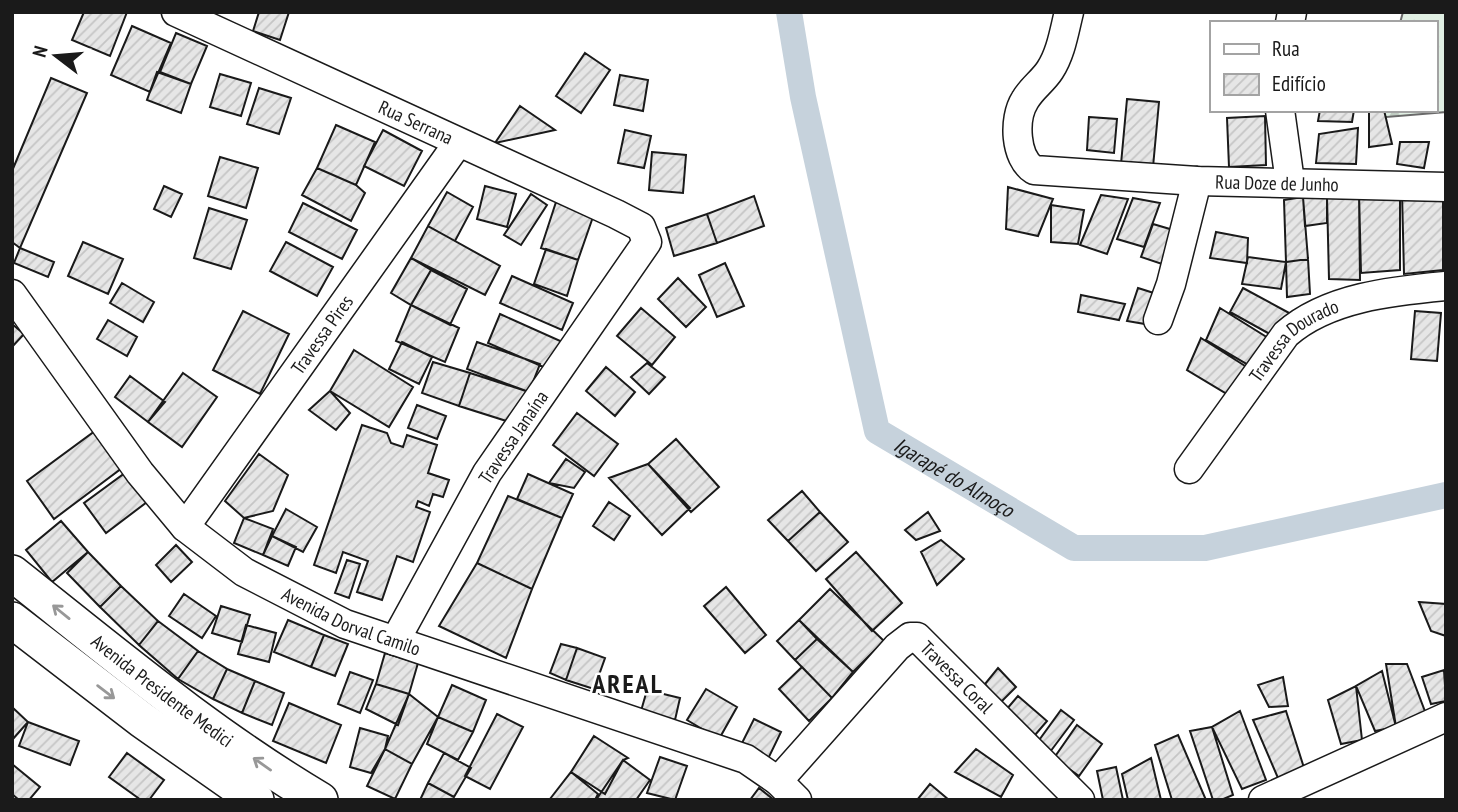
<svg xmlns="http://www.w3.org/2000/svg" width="1458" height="812" viewBox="0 0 1458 812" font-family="'PT Sans Narrow',sans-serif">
	<defs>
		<pattern id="forest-firs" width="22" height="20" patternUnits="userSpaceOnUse" patternTransform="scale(1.75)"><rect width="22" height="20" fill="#e0efe3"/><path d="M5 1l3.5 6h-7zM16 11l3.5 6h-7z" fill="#c0ccc2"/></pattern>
		<pattern id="building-hatch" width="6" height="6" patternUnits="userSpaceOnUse" patternTransform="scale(1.75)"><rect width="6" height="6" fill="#e6e6e6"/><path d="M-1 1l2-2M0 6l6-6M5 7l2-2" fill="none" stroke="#c5c5c5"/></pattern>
	</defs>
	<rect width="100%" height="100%" fill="#fff"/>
	<path fill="url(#forest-firs)" stroke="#6a6a6a" stroke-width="2" d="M1403,12H1446V112L1375,118L1377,110H1435V23H1400Z"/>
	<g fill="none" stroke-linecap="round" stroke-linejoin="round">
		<path stroke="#c6d2dc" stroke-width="26" id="s1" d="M789,12L803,97L877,431L1074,548H1205L1446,495"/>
	</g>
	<path fill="url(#building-hatch)" stroke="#1a1a1a" stroke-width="2" d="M84,12H127L110,56L72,40Z
		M259,12H289L280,40L253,31Z
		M132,26L171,43L150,92L111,75Z
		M176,33L207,46L191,84L160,72Z
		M585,53L610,70L581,113L556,96Z
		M157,72L191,84L181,113L147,100Z
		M220,74L251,83L241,116L210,107Z
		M620,75L648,80L643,111L614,105Z
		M51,78L87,93L20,248L12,242V171Z
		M259,88L291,98L279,134L247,124Z
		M1127,99L1159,102L1153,167L1121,164Z
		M520,106L555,130L495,143Z
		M1320,110H1354L1352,122L1318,121Z
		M1369,110H1384L1392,144L1369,147Z
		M1265,116L1266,165L1229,167L1227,118Z
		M1089,117L1117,119L1114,153L1087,150Z
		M336,125L375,142L356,185L317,168Z
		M1358,128L1356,164L1316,163L1319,134Z
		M383,130L422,151L404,186L364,166Z
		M625,130L651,136L644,168L618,163Z
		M1400,142H1429L1424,168L1397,164Z
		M652,152L686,155L683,193L649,190Z
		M220,157L258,168L246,208L208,196Z
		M317,168L356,185L365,193L351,221L302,195Z
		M164,186L182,194L171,217L154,209Z
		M485,186L516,194L507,227L477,219Z
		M1008,187L1053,199L1038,236L1006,229Z
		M447,192L473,207L455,241L428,226Z
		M1359,192L1400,195V270L1361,273Z
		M1359,192L1360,280L1329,279L1327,197Z
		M1402,193L1443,196V270L1404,274Z
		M531,194L547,205L521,245L504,235Z
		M1101,195L1128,199L1107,254L1080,245Z
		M754,196L764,226L717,243L707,214Z
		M1303,197L1308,259L1286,262L1284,200Z
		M1303,197H1327V223L1305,226Z
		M1133,198L1160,203L1144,247L1117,239Z
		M556,202L594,214L578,260L541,248Z
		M303,203L357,230L342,259L289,232Z
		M1051,205L1084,210L1078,244L1051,242Z
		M209,208L247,220L231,269L194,258Z
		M707,214L717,243L674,256L666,228Z
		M1153,224L1180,232L1168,266L1141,257Z
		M428,226L500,266L485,295L411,258Z
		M1216,232L1248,238L1247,263L1210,258Z
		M83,242L123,259L108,294L68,276Z
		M286,242L333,267L317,296L270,271Z
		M20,248L54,262L48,277L14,263Z
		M546,249L578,260L567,296L534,284Z
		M1248,257L1286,262L1281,289L1242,284Z
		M411,258L431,270L411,305L391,293Z
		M1308,259L1310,294L1287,297L1286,262Z
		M725,263L744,306L717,317L699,275Z
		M431,270L467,289L450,325L411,305Z
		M512,276L573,303L562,330L500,303Z
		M678,278L706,307L686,327L658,299Z
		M122,283L154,302L143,322L110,303Z
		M1138,288L1160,295L1151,325L1127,321Z
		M1243,288L1291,314L1277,338L1230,312Z
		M1081,295L1125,304L1119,320L1078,312Z
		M411,305L459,328L445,362L396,341Z
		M641,308L675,337L652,365L617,336Z
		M1220,308L1273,341L1257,370L1206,340Z
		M243,311L289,334L260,394L213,370Z
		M1415,311L1441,313L1437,361L1411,359Z
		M500,314L567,344L555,372L488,343Z
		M108,320L137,337L127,356L97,339Z
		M12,324L24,334L12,347Z
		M1201,338L1253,371L1237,400L1187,370Z
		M402,342L432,357L419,384L389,369Z
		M477,342L540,364L529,392L467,369Z
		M354,350L413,387L389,427L330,391Z
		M433,362L470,373L459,406L422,393Z
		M647,363L665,377L649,394L631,377Z
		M606,367L635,392L615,416L586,391Z
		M183,373L217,397L182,447L148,422Z
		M470,373L529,392L519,425L459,406Z
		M130,376L165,402L148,422L115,397Z
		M330,391L350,413L336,430L309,410Z
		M417,405L446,416L437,439L408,428Z
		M577,413L618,444L594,476L553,445Z
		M362,425L387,433L391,443L403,447L407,435L437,445L428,473L449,480L443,497L433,494L429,506L418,501L416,507L430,512L413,562L397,556L382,600L357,592L368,561L343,552L336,573L314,565Z
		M95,431L122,468L54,519L27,481Z
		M676,439L719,487L691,512L648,464Z
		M259,454L288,475L273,511L244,518L225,501Z
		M566,459L585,472L574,488L549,483Z
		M648,464L690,508L662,535L609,478Z
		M125,473L147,502L106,533L84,503Z
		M528,474L573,494L562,518L517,499Z
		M802,491L820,512L788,541L768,520Z
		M508,496L562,518L532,589L477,563Z
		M609,502L630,516L614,540L593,526Z
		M286,509L317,527L303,552L272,536Z
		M820,512L848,542L816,571L788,541Z
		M928,512L940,531L916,540L905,530Z
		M244,518L273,529L263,555L234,543Z
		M61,521L88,552L52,582L26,550Z
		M272,536L296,547L288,566L263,555Z
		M941,540L964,559L937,585L921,552Z
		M176,545L192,562L171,582L156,565Z
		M88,552L121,586L100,607L67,573Z
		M856,552L902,603L872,631L826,579Z
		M347,560L360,564L349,598L335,593Z
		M477,563L532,589L506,658L439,626Z
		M121,586L158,621L139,645L100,607Z
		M726,587L766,635L745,653L704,606Z
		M830,589L884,641L853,672L799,620Z
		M184,594L216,616L202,638L169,616Z
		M1419,602L1446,604V636L1431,631Z
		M221,606L250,615L242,642L212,633Z
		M288,620L324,635L311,667L274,652Z
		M799,620L817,639L795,660L777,641Z
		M158,621L198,651L178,679L139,645Z
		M246,625L276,633L269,662L238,654Z
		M324,635L348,644L335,676L311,667Z
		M817,639L853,672L832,698L795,660Z
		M561,644L577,648L566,680L550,673Z
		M577,648L605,658L594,689L566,680Z
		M198,651L227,669L213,699L178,679Z
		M385,653L418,663L409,694L376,684Z
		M1386,664H1407L1429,722L1396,727Z
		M802,667L832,698L809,721L779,689Z
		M998,668L1016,687L1000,703L985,684Z
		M227,669L255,681L242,713L213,699Z
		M1444,670L1446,701L1431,704L1422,677Z
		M1382,671L1396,727L1375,731L1356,686Z
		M350,672L373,680L360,713L338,704Z
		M1283,677L1288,706L1269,707L1258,685Z
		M255,681L284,693L272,725L242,713Z
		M376,684L409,694L398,725L366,709Z
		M452,685L486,700L473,732L438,717Z
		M1356,686L1362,740L1341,744L1328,700Z
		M706,689L737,707L719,739L687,720Z
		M647,690L680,698L675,720L641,711Z
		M409,694L438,717L412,764L385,749Z
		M1018,696L1047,721L1035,735L1006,710Z
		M289,703L341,725L326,763L273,741Z
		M12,707L28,722L12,740Z
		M1061,710L1074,720L1050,752L1037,743Z
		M1240,711L1266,780L1242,789L1212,727Z
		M1286,711L1305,771L1278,778L1253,720Z
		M497,714L523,727L490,789L465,776Z
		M438,717L473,732L458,760L427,744Z
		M754,719L781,732L767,761L740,747Z
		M28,722L79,741L70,765L19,746Z
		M1077,725L1102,744L1079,776L1054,758Z
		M1212,727L1233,795L1221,800H1213L1190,731Z
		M360,728L388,736L385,749L371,773L350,767Z
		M1178,735L1206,800H1172L1155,745Z
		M594,736L628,758L623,760L605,794L571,772Z
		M385,749L412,764L395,799L367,786Z
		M976,749L1013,775L1001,797L955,772Z
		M127,753L164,780L149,800H141L109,777Z
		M444,753L471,768L454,797L428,783Z
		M660,757L687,766L675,800L647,793Z
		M1151,758L1161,800H1128L1122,774Z
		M623,760L650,780L636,800H596Z
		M12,764L40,787L29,800H19L12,794Z
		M1116,767L1123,800H1103L1097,771Z
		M571,772L598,794L595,800L550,799Z
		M428,783L454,797L453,800H420Z
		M930,784L949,800H917Z
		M759,788L774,800H750Z"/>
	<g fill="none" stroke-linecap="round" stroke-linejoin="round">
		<defs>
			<g id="minor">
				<path id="s2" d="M176,12L616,214L641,227L647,242L487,473L395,641"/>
				<path id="s3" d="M1069,12C1064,32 1061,53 1050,70C1043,81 1032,88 1025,100C1013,119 1015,158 1034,170L1197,181L1446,187"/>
				<path d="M1290,23L1292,12"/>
				<path d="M1280,110L1290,182"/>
				<path id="s4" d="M12,294L140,473L185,527L244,572L345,624L746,759L778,781L797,800"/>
				<path d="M1158,320L1171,284L1197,181"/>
				<path id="s5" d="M1189,469L1286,334C1328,297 1393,291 1446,286"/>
				<path id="s6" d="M185,527L458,143"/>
				<path id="s7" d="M778,781L897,647L910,637H917L1080,800"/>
				<path d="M1263,800L1446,717"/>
			</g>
			<g id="major">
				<path id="s8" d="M12,573C112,652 210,735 320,800"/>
				<path d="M12,620L142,720L256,800"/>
			</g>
		</defs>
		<use href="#minor" stroke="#1a1a1a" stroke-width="31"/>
		<use href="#major" stroke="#1a1a1a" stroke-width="38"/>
		<use href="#minor" stroke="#fff" stroke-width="28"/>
		<use href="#major" stroke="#fff" stroke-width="35"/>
	</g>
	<defs><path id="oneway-shaft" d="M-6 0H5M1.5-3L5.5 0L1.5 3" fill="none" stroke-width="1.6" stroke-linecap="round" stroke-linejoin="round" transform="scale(1.75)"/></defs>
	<g stroke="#989898">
		<use href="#oneway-shaft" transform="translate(61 612) rotate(-141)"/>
		<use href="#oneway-shaft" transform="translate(106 692) rotate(37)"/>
		<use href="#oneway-shaft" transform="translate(262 764) rotate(-145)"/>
	</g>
	<g text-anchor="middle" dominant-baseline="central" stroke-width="5" stroke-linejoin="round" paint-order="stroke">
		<g font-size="19" fill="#1a1a1a" stroke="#fff">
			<text stroke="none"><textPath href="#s2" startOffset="264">Rua Serrana</textPath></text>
			<text stroke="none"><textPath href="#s3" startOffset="420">Rua Doze de Junho</textPath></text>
			<text stroke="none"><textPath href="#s6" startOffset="236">Travessa Pires</textPath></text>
			<text stroke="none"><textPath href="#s5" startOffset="168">Travessa Dourado</textPath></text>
			<text transform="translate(513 437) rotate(-56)">Travessa Janaína</text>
			<text stroke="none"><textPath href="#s4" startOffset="483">Avenida Dorval Camilo</textPath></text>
			<text stroke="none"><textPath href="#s7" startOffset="259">Travessa Coral</textPath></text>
			<text stroke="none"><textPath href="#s8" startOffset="191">Avenida Presidente Medici</textPath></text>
		</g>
		<g font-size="21" font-style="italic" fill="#1a1a1a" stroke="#fff">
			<text stroke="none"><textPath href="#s1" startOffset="518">Igarapé do Almoço</textPath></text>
		</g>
		<g font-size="26" font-weight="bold" letter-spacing="2" fill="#1a1a1a" stroke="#fff">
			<text x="628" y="683">AREAL</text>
		</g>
	</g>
	<rect width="1458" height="812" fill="none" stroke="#1a1a1a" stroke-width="28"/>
	<rect x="1210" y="21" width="228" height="91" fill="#ffffff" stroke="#a3a3a3" stroke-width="2"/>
	<rect x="1224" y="44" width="35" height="10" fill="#ffffff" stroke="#a3a3a3" stroke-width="2"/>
	<text x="1272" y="56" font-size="21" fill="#1a1a1a">Rua</text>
	<rect x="1224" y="74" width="35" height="21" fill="url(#building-hatch)" stroke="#a3a3a3" stroke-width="2"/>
	<text x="1272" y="91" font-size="21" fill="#1a1a1a">Edifício</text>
	<g transform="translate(56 56) rotate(286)" stroke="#ffffff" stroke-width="5" paint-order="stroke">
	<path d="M0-5L12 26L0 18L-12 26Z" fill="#1a1a1a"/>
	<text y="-10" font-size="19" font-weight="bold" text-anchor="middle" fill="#1a1a1a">N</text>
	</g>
</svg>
